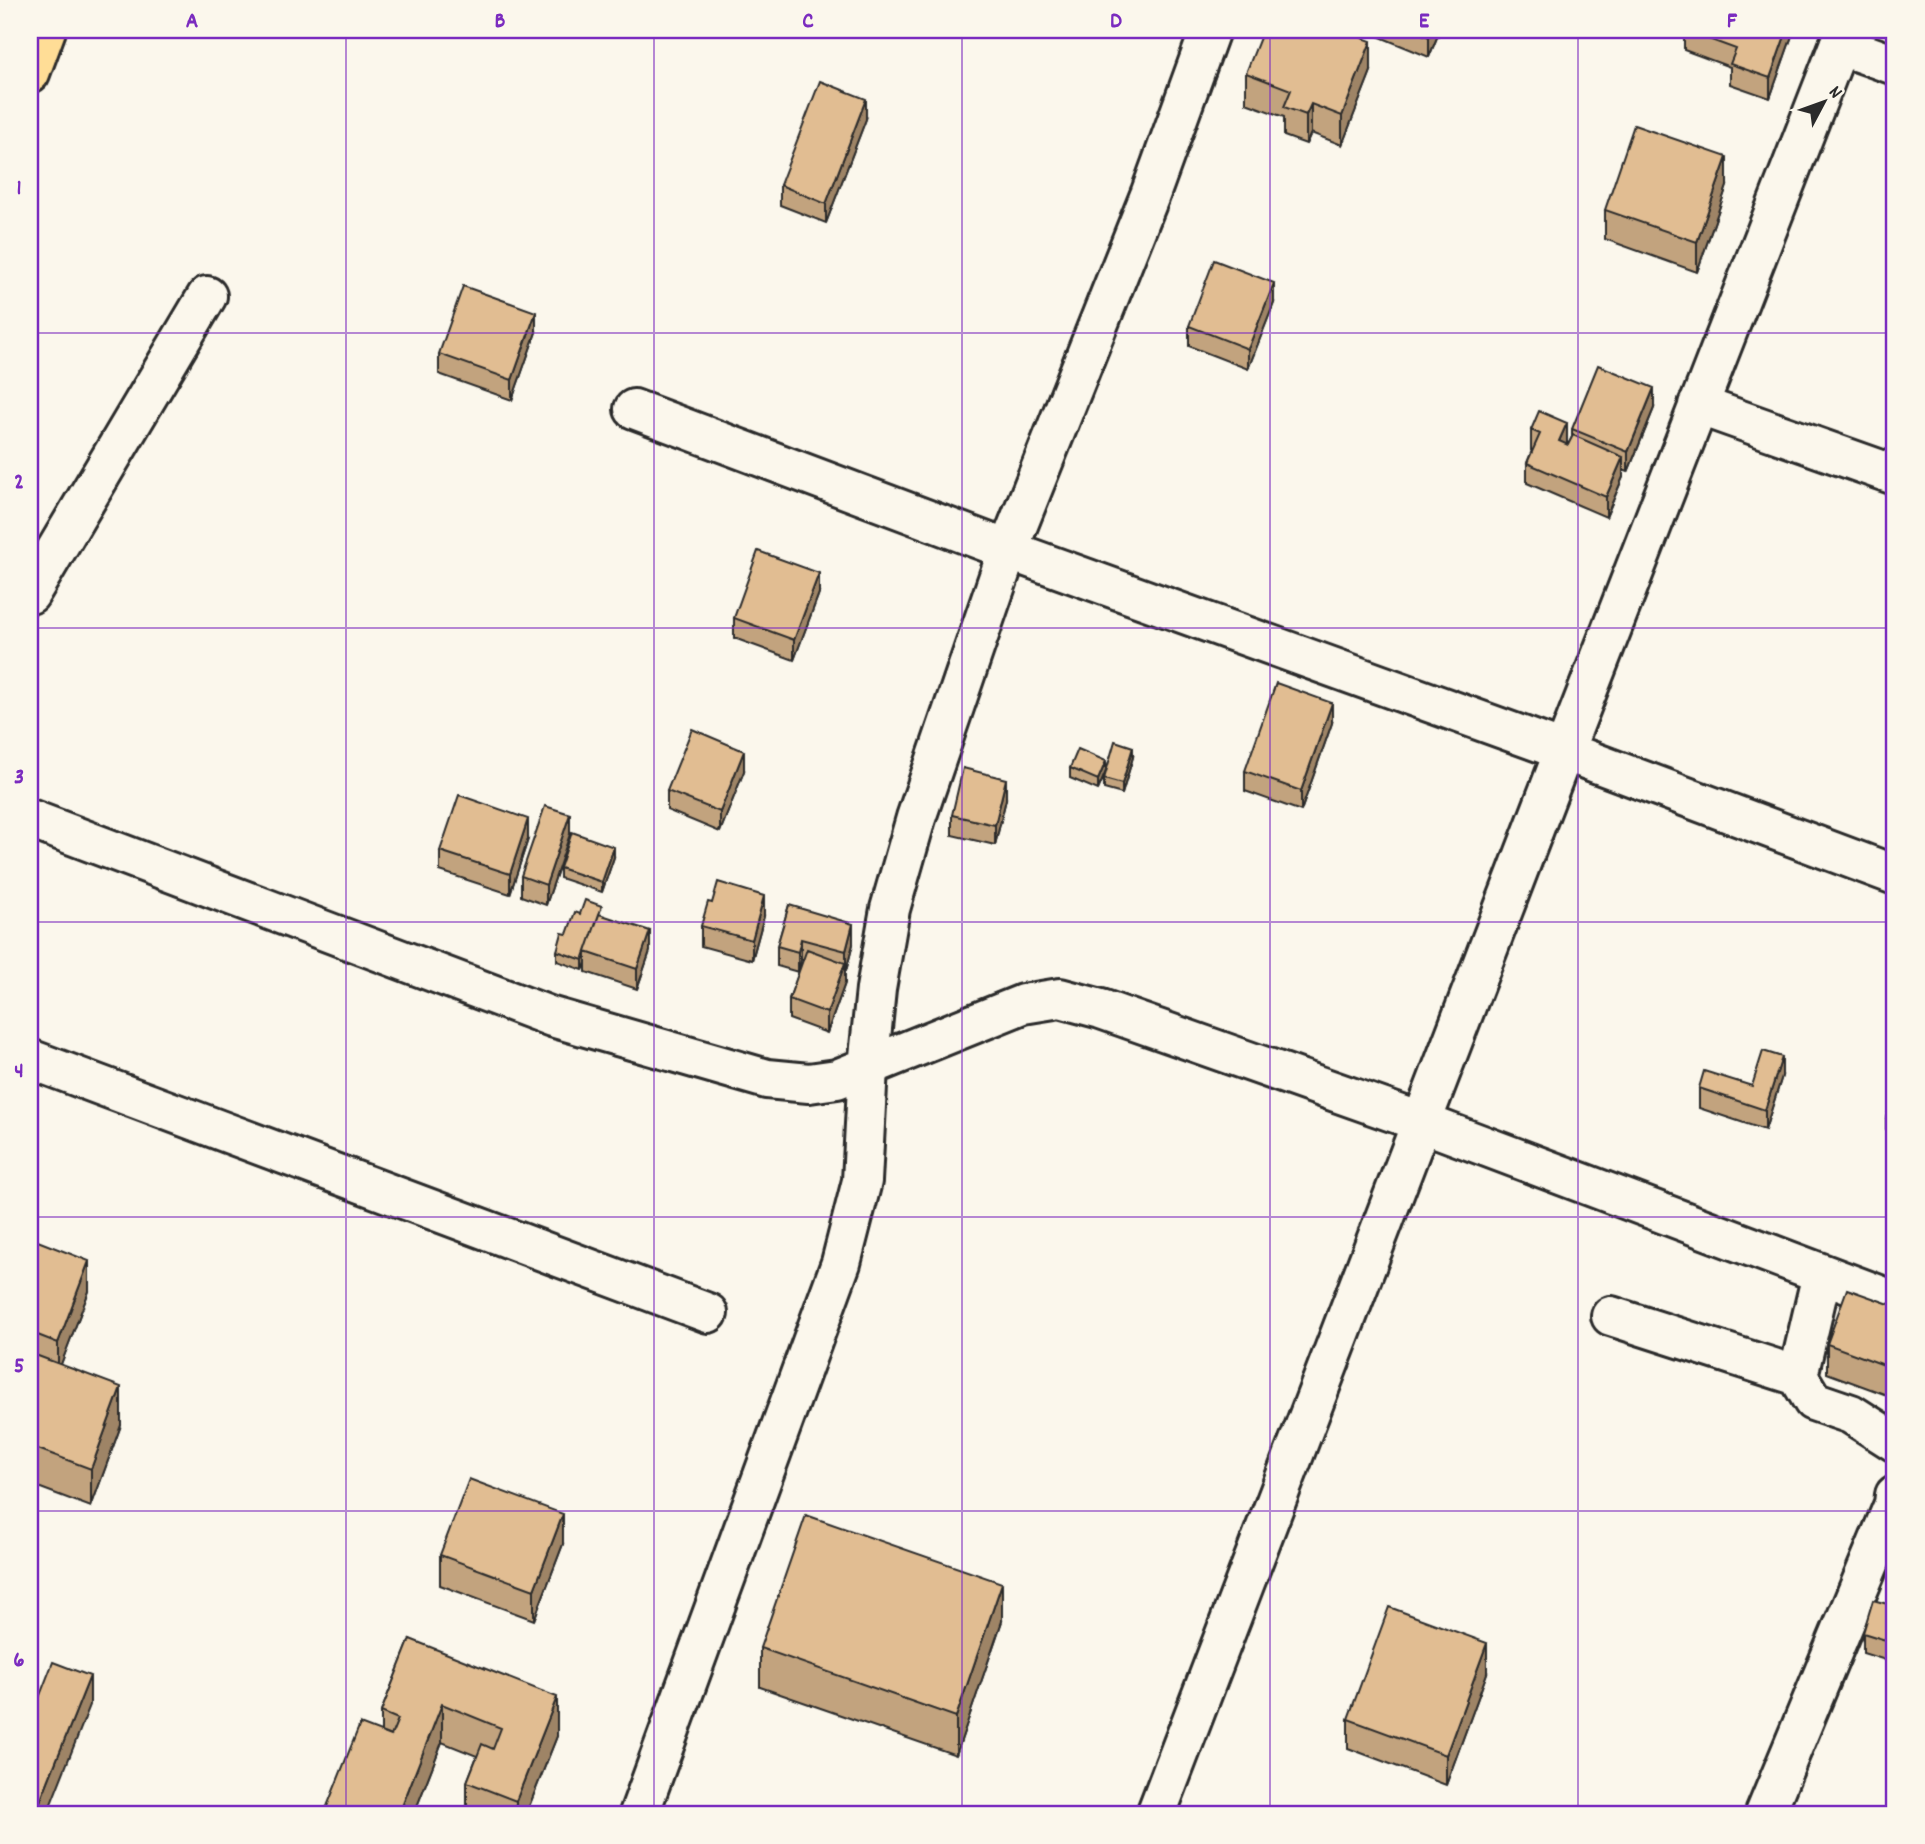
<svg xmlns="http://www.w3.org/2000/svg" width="1925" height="1844" viewBox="0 0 1925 1844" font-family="Dekko,sans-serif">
	<rect width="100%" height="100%" fill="#fbf7ec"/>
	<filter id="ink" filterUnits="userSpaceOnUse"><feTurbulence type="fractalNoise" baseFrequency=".0143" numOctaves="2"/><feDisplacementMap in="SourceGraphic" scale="14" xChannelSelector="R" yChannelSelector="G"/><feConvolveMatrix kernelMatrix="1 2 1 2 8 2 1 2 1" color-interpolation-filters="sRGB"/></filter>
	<g filter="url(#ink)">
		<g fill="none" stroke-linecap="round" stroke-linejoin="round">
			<defs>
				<path id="minor" d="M1839,45L1895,65
					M1698,405L1895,475
					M634,409L1008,550L1564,751L1895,875
					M30,594L207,296
					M30,819L552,1017L767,1079L809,1083L837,1079L1023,1004L1060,998L1101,1009L1421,1122L1895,1301
					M30,1059L708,1313
					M1822,1274L1798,1376L1813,1401L1851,1414L1895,1442
					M1611,1316L1798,1376
					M639,1814L841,1263L862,1181L868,1067L876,989L890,909L916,818L1008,550L1150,195L1210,30
					M1156,1814L1564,751L1845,30
					M1765,1814L1894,1504L1895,1495"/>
				<path id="highway" d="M30,73L46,30"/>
			</defs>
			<use href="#minor" stroke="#2b2b2b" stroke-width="44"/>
			<use href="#highway" stroke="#2b2b2b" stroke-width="44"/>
			<use href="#minor" stroke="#fbf7ec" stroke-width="38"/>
			<use href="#highway" stroke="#ffdd96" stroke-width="38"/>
		</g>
		<path fill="#c2a37e" stroke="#2b2b2b" stroke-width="2" d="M1373,30H1440L1429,57L1373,34Z
			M1684,30H1794L1770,98L1730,84V67L1684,50Z
			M1371,71L1342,145L1311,133L1306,144L1284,136V117L1246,103V73Z
			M866,119L826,223L780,205V185Z
			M1727,186L1697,272L1605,239V210Z
			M1274,303L1248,369L1189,346V326Z
			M536,332L512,400L439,374V354Z
			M1654,408L1628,472L1623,470V477L1606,517L1527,483V463L1532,450H1531V430L1567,443V444L1568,445L1572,437V429Z
			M819,593L794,660L734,638V618Z
			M1332,723L1301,811L1245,791V771Z
			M1133,757L1122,794L1104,789V779L1105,774L1098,790L1070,778V768L1106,770Z
			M744,771L720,832L667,810V791Z
			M1006,799L995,845L952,835V815Z
			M570,834L546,905L521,896V876Z
			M528,839L510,894L440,871V851Z
			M614,857L602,892L560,878V868Z
			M789,905L853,944L846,971H845V983L827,1033L789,1019V999L804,959H801L798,972L777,966V946Z
			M580,914L602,915L650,951L637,989L586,972V963L583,970L557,961V951Z
			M764,916L752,960L701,946V926Z
			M1782,1076L1765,1130L1699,1108V1088L1752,1086Z
			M1895,1092V1141L1886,1138V1118Z
			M30,1238L89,1291L61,1364L121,1425L91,1507L30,1484Z
			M1895,1306V1398L1827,1373V1344Z
			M563,1544L534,1620L440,1585V1555Z
			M1895,1606V1663L1863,1653V1633Z
			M1002,1621L956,1755L760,1687V1648Z
			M410,1639L557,1736L526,1814H467V1782L477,1756L442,1742L414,1814H326V1809L381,1732V1712Z
			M1487,1673L1446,1785L1348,1748V1719Z"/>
		<path fill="#9e8466" stroke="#2b2b2b" stroke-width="2" d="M1432,30H1440L1429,57V37Z
			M1787,30H1794L1770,98V78Z
			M1371,41V71L1342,145V116Z
			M866,99V119L826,223V204Z
			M1311,104V133L1306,144V115Z
			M1727,157V186L1697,272V242Z
			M1274,283V303L1248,369V349Z
			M536,312V332L512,400V380Z
			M1654,388V408L1628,472V452Z
			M1567,423V443L1559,461V441Z
			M1623,457V477L1606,517V497Z
			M819,573V593L794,660V640Z
			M1332,703V723L1301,811V791Z
			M1133,747V757L1122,794V784Z
			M744,751V771L720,832V812Z
			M1106,761V771L1098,790V780Z
			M1006,779V799L995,845V825Z
			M570,814V834L546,905V885Z
			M528,819V839L510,894V874Z
			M614,847V857L602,892V882Z
			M764,896V916L752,960V940Z
			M853,924V944L846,971V951Z
			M650,931V951L637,989V969Z
			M801,939V959L798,972V952Z
			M586,953V963L583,970V960Z
			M845,963V983L827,1033V1013Z
			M1782,1057V1076L1765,1130V1110Z
			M89,1261V1291L58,1372V1343Z
			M121,1387V1425L91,1507V1469Z
			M563,1514V1544L534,1620V1590Z
			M1002,1583V1621L956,1755V1717Z
			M1487,1643V1673L1446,1785V1755Z
			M90,1676V1705L47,1814H35Z
			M557,1697V1736L526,1814H516V1801Z
			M442,1704V1742L414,1814H399Z"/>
		<path fill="#e1bd92" stroke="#2b2b2b" stroke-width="2" d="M1263,30H1341L1371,41L1342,116L1311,104L1306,115L1284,107L1291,90L1246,73Z
			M1412,30H1432L1429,37Z
			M1684,30H1787L1770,78L1730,64L1736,49Z
			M820,81L866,99L826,204L780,185Z
			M1634,125L1727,157L1697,242L1605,210Z
			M1214,260L1274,283L1248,349L1189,326Z
			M463,286L536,312L512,380L439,354Z
			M1598,365L1654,388L1628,452L1572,429Z
			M1539,411L1567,423L1559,441L1568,445L1573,435L1623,457L1606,497L1527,463L1540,434L1531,430Z
			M758,551L819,573L794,640L734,618Z
			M1276,683L1332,703L1301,791L1245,771Z
			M692,729L744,751L720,812L667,791Z
			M1115,741L1133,747L1122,784L1104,779Z
			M1078,749L1106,761L1098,780L1070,768Z
			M963,768L1006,779L995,825L952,815Z
			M459,795L528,819L510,874L440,851Z
			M545,806L570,814L546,885L521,876Z
			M572,832L614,847L602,882L560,868Z
			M718,882L764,896L752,940L701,926L708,902L712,903Z
			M585,900L602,906L583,960L557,951L562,933L567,934L575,912L580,914Z
			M789,905L853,924L846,951L801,939L798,952L777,946Z
			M599,914L650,931L637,969L586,952Z
			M807,949L845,963L827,1013L789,999Z
			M1763,1051L1782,1057L1765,1110L1699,1088L1704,1071L1752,1086Z
			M1895,1092V1121L1886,1118Z
			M30,1238L89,1261L58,1343L30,1332Z
			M1847,1289L1895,1306V1369L1827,1344Z
			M30,1353L121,1387L91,1469L30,1446Z
			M469,1479L563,1514L534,1590L440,1555Z
			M806,1515L1002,1583L956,1717L760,1648Z
			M1873,1600L1895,1606V1643L1863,1633Z
			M1389,1607L1487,1643L1446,1755L1348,1719Z
			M410,1639L557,1697L516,1801L467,1782L482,1744L493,1749L501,1728L442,1704L399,1814H338L326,1809L360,1724L391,1736L398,1719L381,1712Z
			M53,1662L90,1676L35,1814H30V1721Z"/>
	</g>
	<path fill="none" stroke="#7b2cbf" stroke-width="2" stroke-opacity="0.55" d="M346,30V1814M654,30V1814M962,30V1814M1270,30V1814M1578,30V1814M30,333H1895M30,628H1895M30,922H1895M30,1217H1895M30,1511H1895"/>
	<rect width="1925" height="1844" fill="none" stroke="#fbf7ec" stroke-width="77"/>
	<g transform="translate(1824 102) rotate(49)" stroke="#fbf7ec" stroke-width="5" paint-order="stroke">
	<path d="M0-5L12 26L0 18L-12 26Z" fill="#2b2b2b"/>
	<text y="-10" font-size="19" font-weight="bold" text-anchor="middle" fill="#2b2b2b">N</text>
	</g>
	<rect x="38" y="38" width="1848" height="1768" fill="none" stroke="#7b2cbf" stroke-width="2.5"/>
	<g font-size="23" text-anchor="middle" font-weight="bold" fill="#7b2cbf">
		<text x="192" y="27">A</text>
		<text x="500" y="27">B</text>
		<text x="808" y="27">C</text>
		<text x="1116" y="27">D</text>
		<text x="1424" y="27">E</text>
		<text x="1732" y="27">F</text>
		<text x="19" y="194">1</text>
		<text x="19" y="488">2</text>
		<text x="19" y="783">3</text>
		<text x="19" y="1077">4</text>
		<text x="19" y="1372">5</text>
		<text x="19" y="1666">6</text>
	</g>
</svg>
